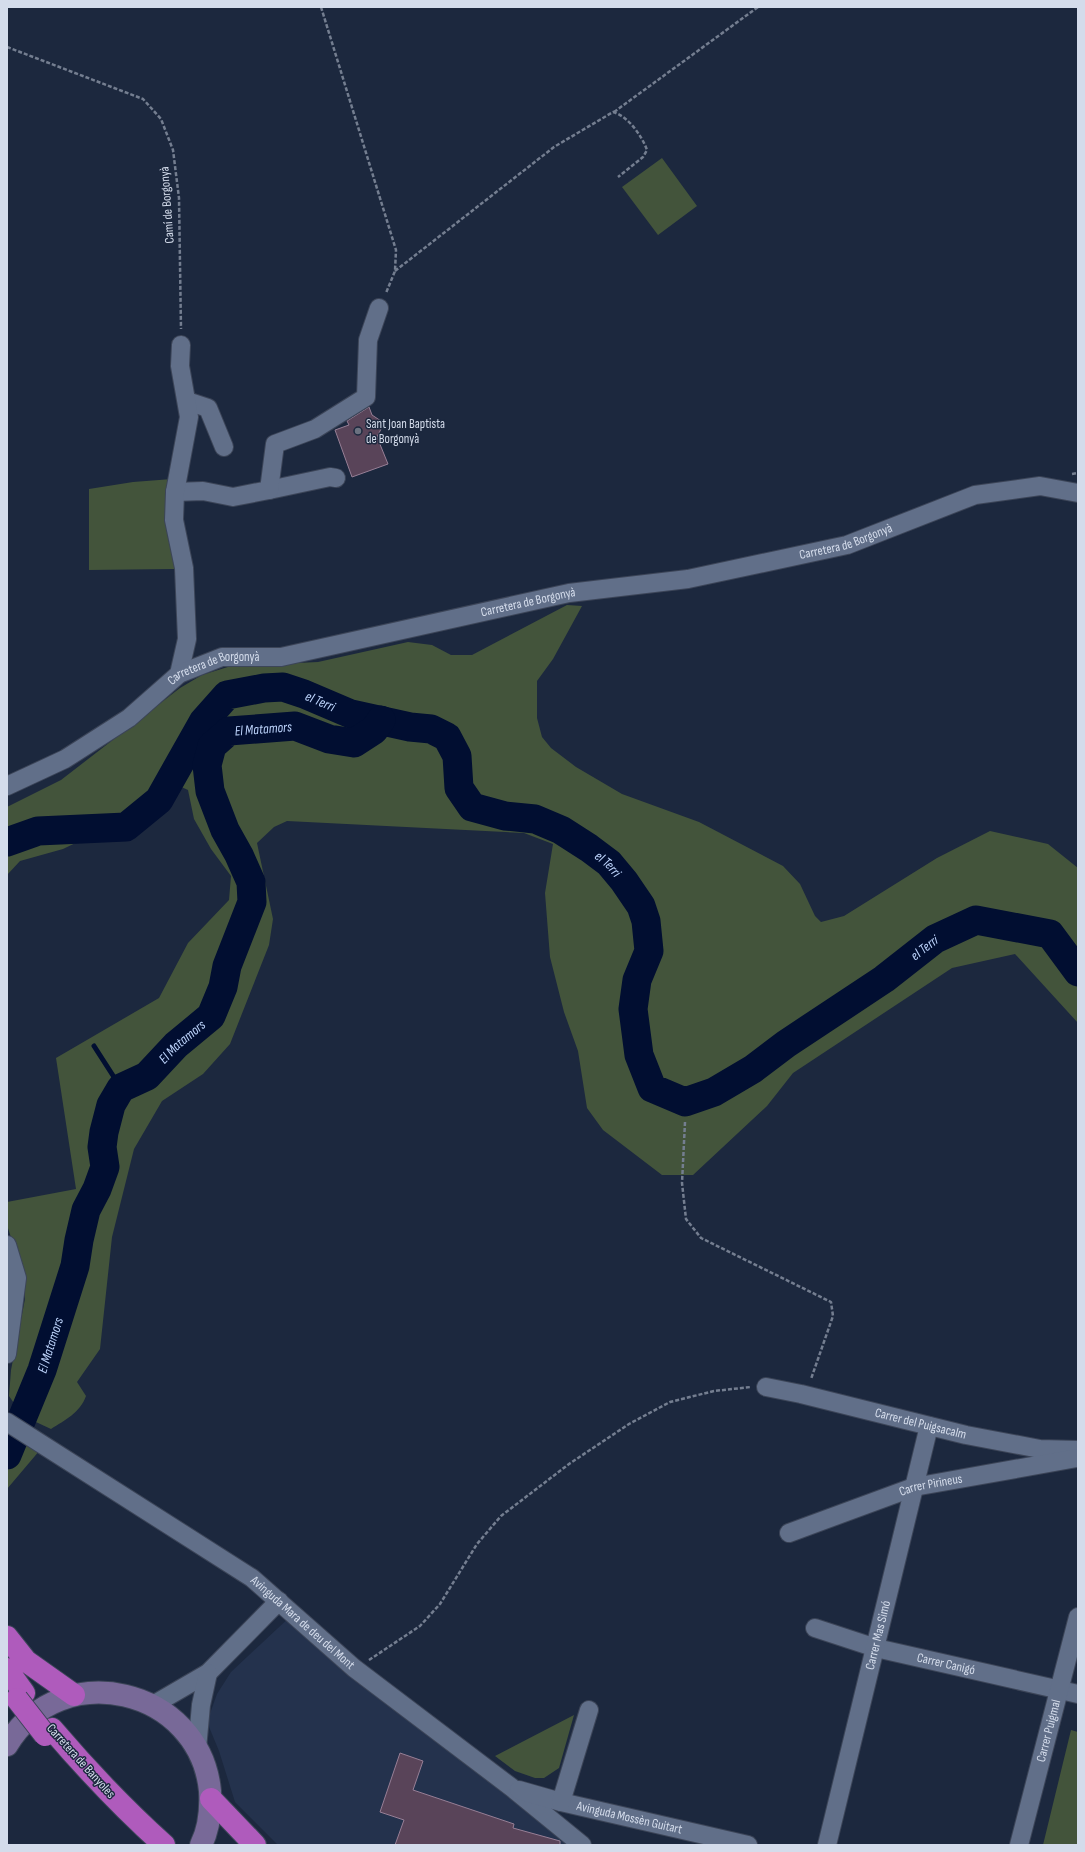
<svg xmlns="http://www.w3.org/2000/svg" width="1085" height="1852" viewBox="0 0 1085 1852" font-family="'Sofia Sans Condensed',sans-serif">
	<rect width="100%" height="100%" fill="#1c283e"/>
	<path fill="#24324d" d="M293,1614L582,1845H278L235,1802L219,1751L207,1722L217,1694L231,1672Z"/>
	<path fill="#43543b" d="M662,158L697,206L658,235L622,187Z
		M172,479C167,496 163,514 167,532C169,545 174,556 175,569L89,570V489L133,482Z
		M567,605L582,606L553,659L537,681V718L542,737L551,748L576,767L622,794L699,822L783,866L800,884L815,916L821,922L844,916L937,858L990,831L1048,844L1078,868V1023L1015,954L952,968L793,1073L767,1106L693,1175H662L603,1130L587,1108L578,1051L564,1012L550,957L545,893L553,844L524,833L287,821L274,827L257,843L273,919L269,945L230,1044L203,1074L162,1101L134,1149L112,1237L100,1349L77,1382L86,1396C80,1413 65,1420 51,1429L23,1416L9,1396L11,1370L25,1299L23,1275L7,1225V1202L76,1189L56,1058L159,998L188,943L229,900L231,876L211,849L194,819L188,790L177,785L124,829L92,835L63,849L20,861L7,875V807L61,780L180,688L202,675L231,666L318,662L408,642L432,645L451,655H472Z
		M7,1433L40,1450L7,1489Z
		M574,1715L559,1768L544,1778H535L515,1771L495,1756Z
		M1071,1730L1078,1732V1845H1043Z"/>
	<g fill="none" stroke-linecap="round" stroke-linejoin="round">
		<path stroke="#010e31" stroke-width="5" d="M94,1046L121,1088
			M7,1439L12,1442"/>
		<g stroke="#010e31" stroke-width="29">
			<path id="s1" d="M7,842L38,831L126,827L159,800L203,722L227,695L264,688L283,687L304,694L351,714L410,727L431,729L447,737L457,756L459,788L472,807L505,816L535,819L561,830L589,848L609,863L624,881L641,906L646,921L649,951L637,980L633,1009L639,1055L652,1088L685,1102L714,1092L753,1069L786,1044L884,979L935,939L976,920L1050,934L1078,972"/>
			<path id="s2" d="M7,1455L42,1370L75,1266L79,1240L86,1210L97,1189L105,1167L102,1147L104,1132L111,1105L121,1088L147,1076L176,1045L211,1016L223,987L227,966L252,902L251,882L239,855L225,830L210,791L207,765L212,746L229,731L295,726L329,739L354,743L374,730L381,720"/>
		</g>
	</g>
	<path fill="#594459" stroke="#977f96" d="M369,407L372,415L381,421L382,427L377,437L388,464L352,477L335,430L349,425L347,421Z
		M400,1753L423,1761L413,1790L514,1824L513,1828L560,1841V1845H395L404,1820L380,1812Z"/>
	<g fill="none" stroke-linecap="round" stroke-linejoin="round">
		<defs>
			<g id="street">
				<path d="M187,401L208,408L224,447"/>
				<path d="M269,490L330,477L336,478"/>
				<path d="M175,492L203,491L233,497L269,490L275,444L315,429L366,397L368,340L379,308"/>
				<path d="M179,674L187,639L184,568L174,520L175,492L189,417L180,366L181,345"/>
				<path id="s3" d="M7,786L65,759L129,718L179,674L222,657H281L569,593L688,579L847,545L975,495L1040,486L1078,493"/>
				<path d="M7,1245L17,1278L7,1354"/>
				<path id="s4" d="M766,1387L801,1394L966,1435L1040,1449L1078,1450"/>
				<path id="s5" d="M7,1422L252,1578L354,1668L511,1787L582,1845"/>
				<path id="s6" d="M789,1533L914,1487L1077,1458"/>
				<path id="s7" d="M815,1628L876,1648L1078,1694"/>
				<path d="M153,1705L208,1673L279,1601"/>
				<path d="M197,1749L201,1705L208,1673"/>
				<path id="s8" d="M519,1790L561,1802L748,1845"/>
				<path d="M561,1802L589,1710"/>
				<path id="s9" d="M827,1845L929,1426"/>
				<path id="s10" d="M1019,1845L1078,1617"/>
			</g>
			<path id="secondary" d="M7,1745C61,1655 200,1688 210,1791C211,1809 209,1829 201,1845"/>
			<path id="highway" d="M7,1637L26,1661L74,1695
				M7,1669L24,1693
				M52,1729C87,1770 124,1809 164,1845
				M211,1799L255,1845"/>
		</defs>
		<use href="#street" stroke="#3c4558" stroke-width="20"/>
		<use href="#secondary" stroke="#3c4558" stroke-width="24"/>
		<use href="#highway" stroke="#3c4558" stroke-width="24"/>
		<path stroke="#747e90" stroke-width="2.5" stroke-dasharray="4 2" stroke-linecap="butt" d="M321,7L396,250L395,271L386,293
			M7,47L143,99L161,119L173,150L179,198L181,329
			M614,112L758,7
			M395,271L554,147L613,112C628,116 642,136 647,150L643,157L618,177
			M1072,474L1078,473
			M685,1122L682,1183L686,1219L701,1238L831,1302L833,1316L811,1379
			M369,1660L420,1626L440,1604L477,1544L501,1516L569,1464L629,1424L670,1402L714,1391L751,1387"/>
		<use href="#street" stroke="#616f89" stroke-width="18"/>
		<use href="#secondary" stroke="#786998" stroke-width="22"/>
		<use href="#highway" stroke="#af5bbc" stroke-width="22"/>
		<defs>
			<path id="highway-bridge" d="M17,1699L45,1735"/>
		</defs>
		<use href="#highway-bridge" stroke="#3c4558" stroke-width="24" stroke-linecap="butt"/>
		<use href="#highway-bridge" stroke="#af5bbc" stroke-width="22"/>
	</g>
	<circle fill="#6b7280" stroke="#1c283e" stroke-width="1.5" cx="358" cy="431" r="4"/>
	<g text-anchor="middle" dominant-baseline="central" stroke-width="3" stroke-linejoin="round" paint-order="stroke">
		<g font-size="13" fill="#d4dceb" stroke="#1c283e">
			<text transform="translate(167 205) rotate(-94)">Camí de Borgonyà</text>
			<text stroke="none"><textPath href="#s3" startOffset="889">Carretera de Borgonyà</textPath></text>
			<text stroke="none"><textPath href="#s3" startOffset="565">Carretera de Borgonyà</textPath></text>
			<text stroke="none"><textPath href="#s3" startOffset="242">Carretera de Borgonyà</textPath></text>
			<text stroke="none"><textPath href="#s4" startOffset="159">Carrer del Puigsacalm</textPath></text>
			<text stroke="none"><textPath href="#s6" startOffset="150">Carrer Pirineus</textPath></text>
			<text stroke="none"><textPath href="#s5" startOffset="358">Avinguda Mara de deu del Mont</textPath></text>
			<text stroke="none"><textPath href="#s9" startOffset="216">Carrer Mas Simó</textPath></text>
			<text stroke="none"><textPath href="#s7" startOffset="136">Carrer Canigó</textPath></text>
			<text stroke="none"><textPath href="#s10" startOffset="118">Carrer Puigmal</textPath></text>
			<text transform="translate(81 1761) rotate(48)">Carretera de Banyoles</text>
			<text stroke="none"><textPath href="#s8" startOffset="114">Avinguda Mossèn Guitart</textPath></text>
		</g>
		<g font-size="13" fill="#d4dceb" stroke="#1c283e" text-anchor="start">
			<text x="366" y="424">Sant Joan Baptista<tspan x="366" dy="15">de Borgonyà</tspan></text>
		</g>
		<g font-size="14" font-style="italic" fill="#bcd3fb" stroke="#1c283e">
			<text stroke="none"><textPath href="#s1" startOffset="386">el Terri</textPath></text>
			<text stroke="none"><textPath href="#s2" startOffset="849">El Matamors</textPath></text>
			<text stroke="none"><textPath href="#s1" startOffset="746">el Terri</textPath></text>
			<text stroke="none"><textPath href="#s1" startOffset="1310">el Terri</textPath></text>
			<text stroke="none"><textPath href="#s2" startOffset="466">El Matamors</textPath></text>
			<text stroke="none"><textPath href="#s2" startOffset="118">El Matamors</textPath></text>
		</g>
	</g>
	<rect width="1085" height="1852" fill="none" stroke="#d4dceb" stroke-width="16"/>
</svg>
